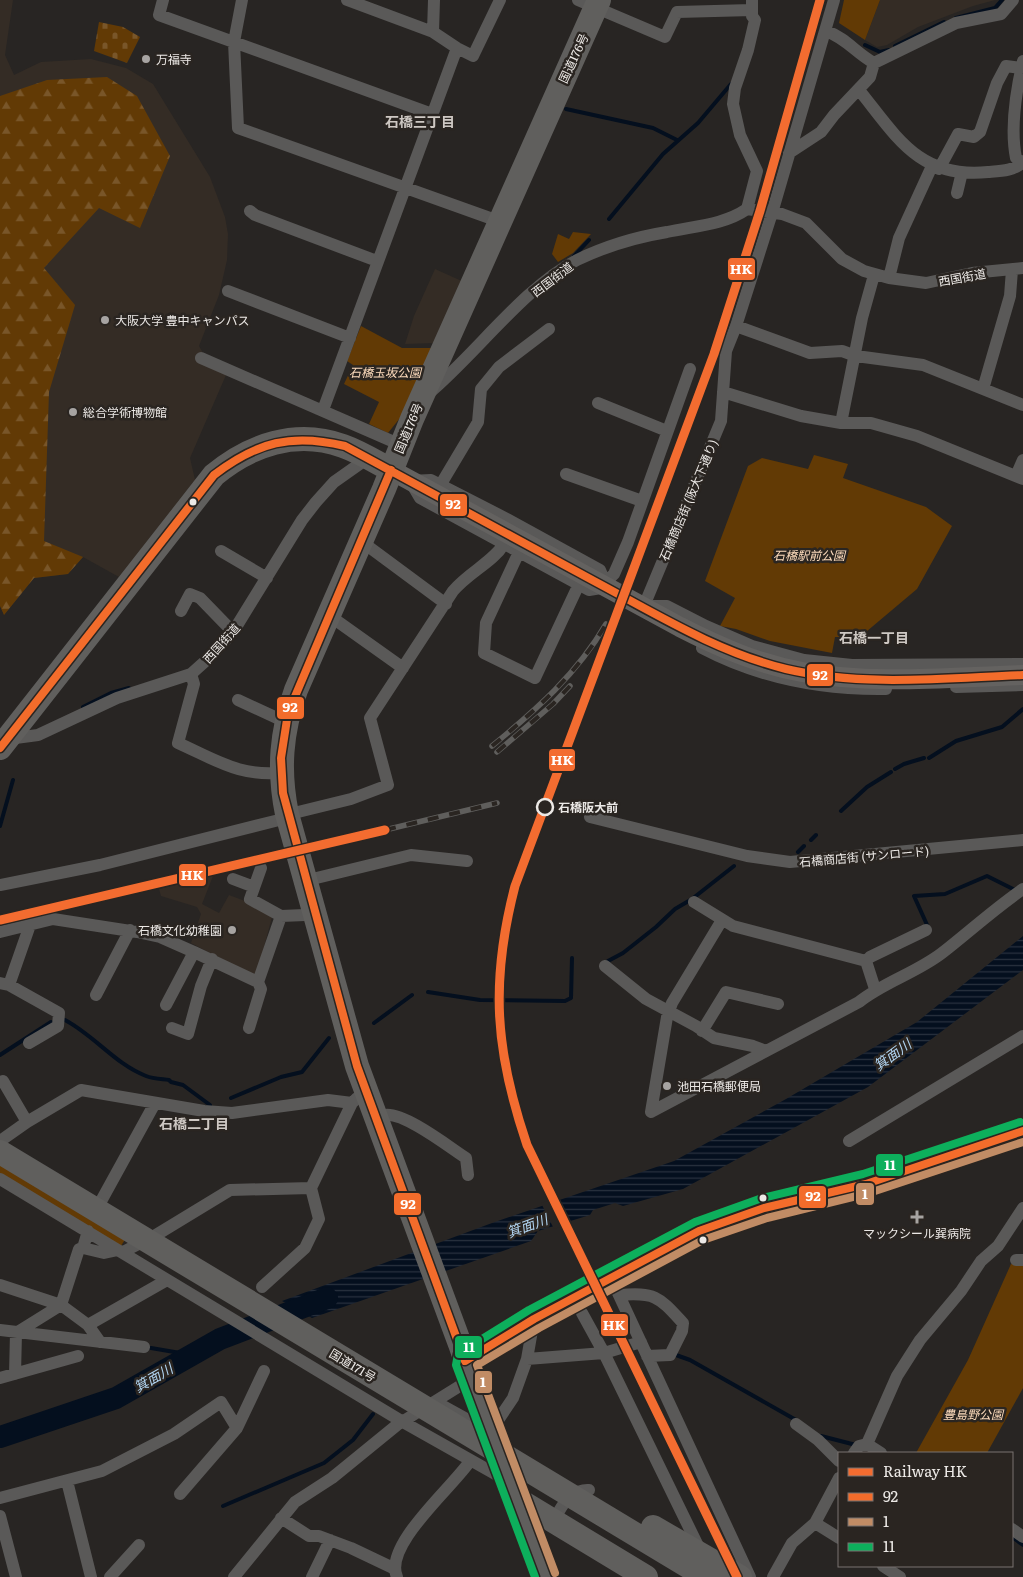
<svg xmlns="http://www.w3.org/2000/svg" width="1023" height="1577" viewBox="0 0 1023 1577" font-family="Literata,'Noto Sans JP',serif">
	<defs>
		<pattern id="forest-firs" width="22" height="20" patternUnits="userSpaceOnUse" patternTransform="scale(1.25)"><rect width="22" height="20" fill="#623a05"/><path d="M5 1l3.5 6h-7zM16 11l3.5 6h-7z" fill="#795629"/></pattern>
		<pattern id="cemetery-stones" width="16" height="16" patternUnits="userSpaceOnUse" patternTransform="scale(1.25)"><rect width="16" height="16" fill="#623a05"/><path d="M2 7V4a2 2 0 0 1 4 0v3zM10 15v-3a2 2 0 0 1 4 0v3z" fill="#795629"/></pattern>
		<pattern id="water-rules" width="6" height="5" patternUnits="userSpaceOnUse" patternTransform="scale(1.25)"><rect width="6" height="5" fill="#040f1e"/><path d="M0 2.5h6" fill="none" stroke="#29323f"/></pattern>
	</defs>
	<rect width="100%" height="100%" fill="#282523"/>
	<path fill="#342c25" d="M0,0H13L5,55L14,75L41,62L91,59L126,68L153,84L210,177L225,217L228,234L227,260L219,295L199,346L203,353L226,375L190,458L195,480L119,577L83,557L68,574L34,578L4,615L0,606Z
		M880,0H995L973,6L918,27L887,45L877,47L865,40Z
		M435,269L464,282L435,343L405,344L414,316Z
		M213,876L202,904L219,913L229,895L245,901L272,917L256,977L191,943L201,914L197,907L161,896L159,889Z"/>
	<path fill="url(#forest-firs)" d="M107,77L137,96L170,156L140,228L99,208L44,268L75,305L49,392L44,541L83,557L68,574L34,578L4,615L0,606V96L47,80Z"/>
	<path fill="url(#cemetery-stones)" d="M99,22L123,27L140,37L127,63L94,51Z"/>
	<path fill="#623a05" d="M844,0H880L865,40L839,23Z
		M573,232L591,234L573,253L558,262L552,254L558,234L569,239Z
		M361,326L402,348H433L400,418L388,433L369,424L379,402L344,384L353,365L347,361Z
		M814,455L848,464L843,478L926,507L952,526L917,589L860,637H835L832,653L770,641L736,629L720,626L735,598L705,581L748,466L762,458L808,469Z
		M0,1156L134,1225L121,1246L0,1174Z
		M1011,1264L1023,1265V1388L987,1453H916L968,1360Z"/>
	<path fill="url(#water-rules)" d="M1023,936V970L868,1087L683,1189L623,1206L615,1203L593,1210L590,1215L538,1231L531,1241L312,1318L282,1301L492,1223L674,1161L786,1099L917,1022Z"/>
	<path fill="#282523" d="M559,1197L572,1223L554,1229L541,1203Z"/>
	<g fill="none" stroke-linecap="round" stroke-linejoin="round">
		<path stroke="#040f1e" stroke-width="4" d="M956,18L995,8L1002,0
			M865,45L880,52L889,50
			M895,46L944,22
			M566,109L653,128L677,140
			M609,219L663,154L698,123L731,84
			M574,256L589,240
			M83,707L111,693L129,688
			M929,758L956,741L1002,727L1023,709
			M895,769L904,764L924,758
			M841,811L867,787L891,772
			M0,826L13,780
			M811,840L816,835
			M798,852L804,846
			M928,927L914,896L945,894L987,876L1015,890
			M608,961L623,953L656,927L675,909L692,899L734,866
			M428,992L480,1000L565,1001L571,998L572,958
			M65,1020C95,1036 115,1064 146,1076C153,1079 162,1079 169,1080L171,1082L183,1085L210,1105
			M374,1023L412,995
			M0,1055L51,1022
			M231,1098L281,1077L302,1072L329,1038
			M151,1348L192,1355
			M676,1355L690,1360L796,1420
			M821,1436L856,1445
			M223,1506L324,1463L353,1440L373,1414
			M1012,1537L1023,1545"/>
		<path stroke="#040f1e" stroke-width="22" d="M0,1437L116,1398L220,1339L327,1298"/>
		<path stroke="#5a5958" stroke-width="12" d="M163,0L159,15L432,114
			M242,0L234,42L238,128L501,222
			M347,0L433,32L457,48L473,56L500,0
			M578,0L665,37L677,12L752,10
			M826,31C846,38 856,53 874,63L956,23L1001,14L1013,0
			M433,32L434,0
			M859,90C897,137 919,179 988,172C1002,171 1013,171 1023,162
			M789,153L821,132L834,115L870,77L874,63
			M1022,162L1016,158C1010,128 1016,91 1023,61
			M939,169L958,134L974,137L980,132L997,83L1006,66L1021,68
			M957,193L962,172
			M747,209L782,214L806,223L842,259L864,271L889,278L926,283L972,273L1023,268
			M747,209L757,171L740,135L733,104L735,88L748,50L755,20L752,16V0
			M250,211L255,215L377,261
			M889,278L899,238L932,166
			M228,291L350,338
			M736,326L810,353L842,351L856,356L923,365L1023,405
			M201,358L401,445
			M983,389L1010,296L1012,270
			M723,392L801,416L841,423H871L917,436L1023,479
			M428,394C475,355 524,287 577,260C606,246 636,237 667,232C694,226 724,225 747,209
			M598,403L667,431
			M323,410L457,48
			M841,423L862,318L874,275
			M566,474L642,501
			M1016,476L1023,460
			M441,484L478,422L481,389L499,367L549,329
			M369,547L446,604
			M221,551L267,578
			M519,552L486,623L484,653L535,678L579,584
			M606,582L614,574L628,542L690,369
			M607,587L589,590L420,498L410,481L431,480L507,519L600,570L607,587
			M644,606L721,421L726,351L736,326L772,213L834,0
			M646,606H667L706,626L752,646L804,660L852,665L1023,664
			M181,611L190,594L200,598L233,632
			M337,621L403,668
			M702,648C759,678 822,690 886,689
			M191,674L194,684L178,743C218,761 241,778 287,772
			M956,687L1023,685
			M238,700L277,718
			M8,739L38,735L117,698L191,674L210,657L233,632L302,520L316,502L334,482L368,458
			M590,817L747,856L790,862L1023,840
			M261,868L250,899L281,916L305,915
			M233,879L254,887
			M300,882L411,855L467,861
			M0,885L100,865L279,820L298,812L351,799L388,785L370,718L453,591C469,572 493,562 504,544
			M694,902L733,926L866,961L875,989
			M0,932L53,919L137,932L160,937L194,952L258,982L281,916
			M866,961L870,957L926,930
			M605,966L646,999L696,1026L714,1038L753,1046L766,1051
			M0,983L9,985L59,1013L58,1026L29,1043
			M9,985L30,925
			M96,995L130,930
			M166,1005L194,952
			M172,1028L188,1034L201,986L212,959
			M249,1028L261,989L258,982
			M702,1031L726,992L778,1004
			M3,1081L27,1122
			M651,1112L859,1002C884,982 916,973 942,953C969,932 994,909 1023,889
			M651,1112L667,1017L672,1003L722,920
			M385,1115C404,1112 449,1147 466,1158L468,1175
			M0,1141L27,1122L81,1090L204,1111L232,1113L328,1100L352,1103L357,1098
			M849,1141L1023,1036
			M0,1179L403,1422L497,1475L506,1482
			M100,1203L155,1103
			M88,1231L83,1248L79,1249L61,1305L88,1325L100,1342
			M83,1248L104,1253L118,1250
			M123,1252L156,1235L230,1190L311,1188
			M1016,1260H1023
			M611,1278L750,1577
			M0,1285L61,1305
			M262,1287L305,1248L319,1219L311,1188L352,1103
			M619,1295C656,1292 659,1297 683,1323L682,1331L670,1355L647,1356
			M582,1313L604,1353L701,1552
			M88,1325L167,1280
			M0,1330L144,1347
			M527,1359L604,1353L641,1342
			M15,1374L16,1333L61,1305
			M0,1378L78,1356
			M443,1406L490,1432L513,1398L527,1359L534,1319
			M796,1424L818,1440L839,1461
			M867,1444L881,1453
			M854,1453L859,1446L867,1444L897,1376L920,1340L961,1291L981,1261L998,1246L1023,1208
			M67,1481L91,1577
			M180,1494L237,1428L264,1371
			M0,1498L102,1471L174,1434L221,1402L237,1428
			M0,1516L16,1577
			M281,1518L309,1536H319L351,1548L393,1568
			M815,1523L839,1538
			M565,1524L559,1518L558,1513C565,1500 574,1489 589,1490
			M1012,1529L1023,1537
			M883,1566L900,1577
			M110,1577L139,1545
			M234,1577L295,1502L332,1478L397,1425L471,1379
			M312,1577L330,1540
			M397,1577C383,1545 453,1487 470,1461
			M773,1577L792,1543L815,1523L839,1478"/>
		<path stroke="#5c5b59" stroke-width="18" d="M465,1361L534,1319L699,1231L764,1208L866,1184L1023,1131"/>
		<path stroke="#646260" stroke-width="20" d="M391,470L680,627C719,647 758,664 802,672C874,685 950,677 1023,675"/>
		<path stroke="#605f5d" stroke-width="24" d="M0,748L214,475C250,445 296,429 343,446C360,452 376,462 391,470
			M0,1152L706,1577
			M517,1499L646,1577
			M653,1527L740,1577
			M546,1577L490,1432L460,1344L357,1066L287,814C278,770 281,732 296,690L384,489L412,419L599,0"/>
		<defs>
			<path id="rail" d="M492,746C536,710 577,674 606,624
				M497,752L553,704L570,686
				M385,830L497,803"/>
		</defs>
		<use href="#rail" stroke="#5f5e5c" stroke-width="5.5"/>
		<use href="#rail" stroke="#2a2521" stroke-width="4" stroke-dasharray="11" stroke-linecap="butt"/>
		<defs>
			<path id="bus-1" d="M391,470L288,713L281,758L283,793L357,1066L465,1361L534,1319L699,1231L764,1208L866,1184L1023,1131
				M0,748L214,475C257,442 292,433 345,446C428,491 511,536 594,581C656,614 717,652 786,669C863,687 945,678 1023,675"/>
			<path id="bus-2" d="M555,1573L477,1365L539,1328L703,1240L767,1218L869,1193L1023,1142"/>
			<path id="bus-3" d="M535,1577L456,1365L458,1354L529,1310L695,1222L762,1198L863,1174L1020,1122"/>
		</defs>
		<use href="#bus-1" stroke="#2a2521" stroke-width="11"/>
		<use href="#bus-2" stroke="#2a2521" stroke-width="11"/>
		<use href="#bus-3" stroke="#2a2521" stroke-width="11"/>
		<use href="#bus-1" stroke="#f36c2b" stroke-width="8"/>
		<use href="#bus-2" stroke="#c18c65" stroke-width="8"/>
		<use href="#bus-3" stroke="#0daf5c" stroke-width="8"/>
		<defs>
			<path id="rail-1" d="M0,920L385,830
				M737,1577L527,1145C495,1051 490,982 515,886L714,354L760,211L820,0"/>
		</defs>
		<use href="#rail-1" stroke="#2a2521" stroke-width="12"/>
		<use href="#rail-1" stroke="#f36c30" stroke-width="9"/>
	</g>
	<g fill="#a7a4a2" stroke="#2a2521" stroke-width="2">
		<circle cx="146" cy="59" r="5"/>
		<circle cx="105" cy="320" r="5"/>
		<circle cx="73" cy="412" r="5"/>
		<circle cx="232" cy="930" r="5"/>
		<circle cx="667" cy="1086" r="5"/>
		<path d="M914.5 1209.5h5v5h5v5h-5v5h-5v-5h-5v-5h5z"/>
	</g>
	<g fill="#ece9e6" stroke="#2a2521" stroke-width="2">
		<circle cx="193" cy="502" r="4.5"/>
		<circle cx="763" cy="1198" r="4.5"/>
		<circle cx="703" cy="1240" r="4.5"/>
	</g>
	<circle fill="#2a2521" stroke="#ece9e6" stroke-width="2.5" cx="545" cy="807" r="8"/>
	<g text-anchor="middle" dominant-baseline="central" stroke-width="5" stroke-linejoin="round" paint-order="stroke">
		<g font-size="12" fill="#ece9e6" stroke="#2a2521">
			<text transform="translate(573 58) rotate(-65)">国道176号</text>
			<text transform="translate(962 277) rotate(-10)">西国街道</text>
			<text transform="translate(552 279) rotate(-37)">西国街道</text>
			<text transform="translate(408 428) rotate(-67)">国道176号</text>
			<text transform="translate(688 500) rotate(-67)">石橋商店街 (阪大下通り)</text>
			<text transform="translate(221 643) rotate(-48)">西国街道</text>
			<text transform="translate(864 856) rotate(-5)">石橋商店街 (サンロード)</text>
			<text transform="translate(353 1365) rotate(31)">国道171号</text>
		</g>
		<g font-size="12" fill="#ece9e6" stroke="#2a2521" text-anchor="start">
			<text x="156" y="59">万福寺</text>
			<text x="115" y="320">大阪大学 豊中キャンパス</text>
			<text x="83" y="412">総合学術博物館</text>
			<text x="222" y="930" text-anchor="end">石橋文化幼稚園</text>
			<text x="677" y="1086">池田石橋郵便局</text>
			<text x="917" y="1233" text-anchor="middle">マックシール巽病院</text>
		</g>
		<g font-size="12" font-style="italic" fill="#fedcbd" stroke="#2a2521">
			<text x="385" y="372">石橋玉坂公園</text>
			<text x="809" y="555">石橋駅前公園</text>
			<text x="973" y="1414">豊島野公園</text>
		</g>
		<g font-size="12" font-weight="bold" fill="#ece9e6" stroke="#2a2521" text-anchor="start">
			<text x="558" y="807">石橋阪大前</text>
		</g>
		<g font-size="14" font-weight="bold" fill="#cec8c3" stroke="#2a2521">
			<text x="420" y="121">石橋三丁目</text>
			<text x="874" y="637">石橋一丁目</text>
			<text x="194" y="1123">石橋二丁目</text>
		</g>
		<g font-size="14" font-style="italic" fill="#b0d3f0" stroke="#2a2521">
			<text transform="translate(892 1054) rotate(-36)">箕面川</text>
			<text transform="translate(527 1225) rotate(-20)">箕面川</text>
			<text transform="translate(153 1377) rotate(-30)">箕面川</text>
		</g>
	</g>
	<g stroke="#2a2521" stroke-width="2">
		<rect x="727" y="257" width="29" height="24" rx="5" fill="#f36c30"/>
		<rect x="439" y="493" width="29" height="24" rx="5" fill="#f36c2b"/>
		<rect x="806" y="663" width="28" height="24" rx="5" fill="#f36c2b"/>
		<rect x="276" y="696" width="29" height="24" rx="5" fill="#f36c2b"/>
		<rect x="548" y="748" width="28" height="24" rx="5" fill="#f36c30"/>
		<rect x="178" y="863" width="29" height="24" rx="5" fill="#f36c30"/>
		<rect x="875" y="1153" width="29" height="24" rx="5" fill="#0daf5c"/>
		<rect x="855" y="1182" width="20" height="24" rx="5" fill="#c18c65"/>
		<rect x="798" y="1185" width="29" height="24" rx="5" fill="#f36c2b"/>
		<rect x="393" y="1192" width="29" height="24" rx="5" fill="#f36c2b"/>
		<rect x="600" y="1313" width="29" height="24" rx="5" fill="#f36c30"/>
		<rect x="454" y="1335" width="29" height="24" rx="5" fill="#0daf5c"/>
		<rect x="474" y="1370" width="19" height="24" rx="5" fill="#c18c65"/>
	</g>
	<g font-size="14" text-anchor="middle" font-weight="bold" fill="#fff">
		<text x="741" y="274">HK</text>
		<text x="453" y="509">92</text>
		<text x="820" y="680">92</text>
		<text x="290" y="712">92</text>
		<text x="562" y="765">HK</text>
		<text x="192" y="880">HK</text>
		<text x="890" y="1170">11</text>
		<text x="865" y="1199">1</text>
		<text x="813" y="1201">92</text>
		<text x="408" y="1209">92</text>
		<text x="614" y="1330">HK</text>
		<text x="469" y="1352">11</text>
		<text x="483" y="1387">1</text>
	</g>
	<rect x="838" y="1452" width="175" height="115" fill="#2a2521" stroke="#787370"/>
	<rect x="848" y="1468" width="25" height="8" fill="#f36c30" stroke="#787370"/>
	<text x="883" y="1477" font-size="15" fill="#ece9e6">Railway HK</text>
	<rect x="848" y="1493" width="25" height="8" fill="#f36c2b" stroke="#787370"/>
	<text x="883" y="1502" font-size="15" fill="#ece9e6">92</text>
	<rect x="848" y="1518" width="25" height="8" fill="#c18c65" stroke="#787370"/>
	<text x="883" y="1527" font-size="15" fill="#ece9e6">1</text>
	<rect x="848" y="1543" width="25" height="8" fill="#0daf5c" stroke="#787370"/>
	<text x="883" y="1552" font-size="15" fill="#ece9e6">11</text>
</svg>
